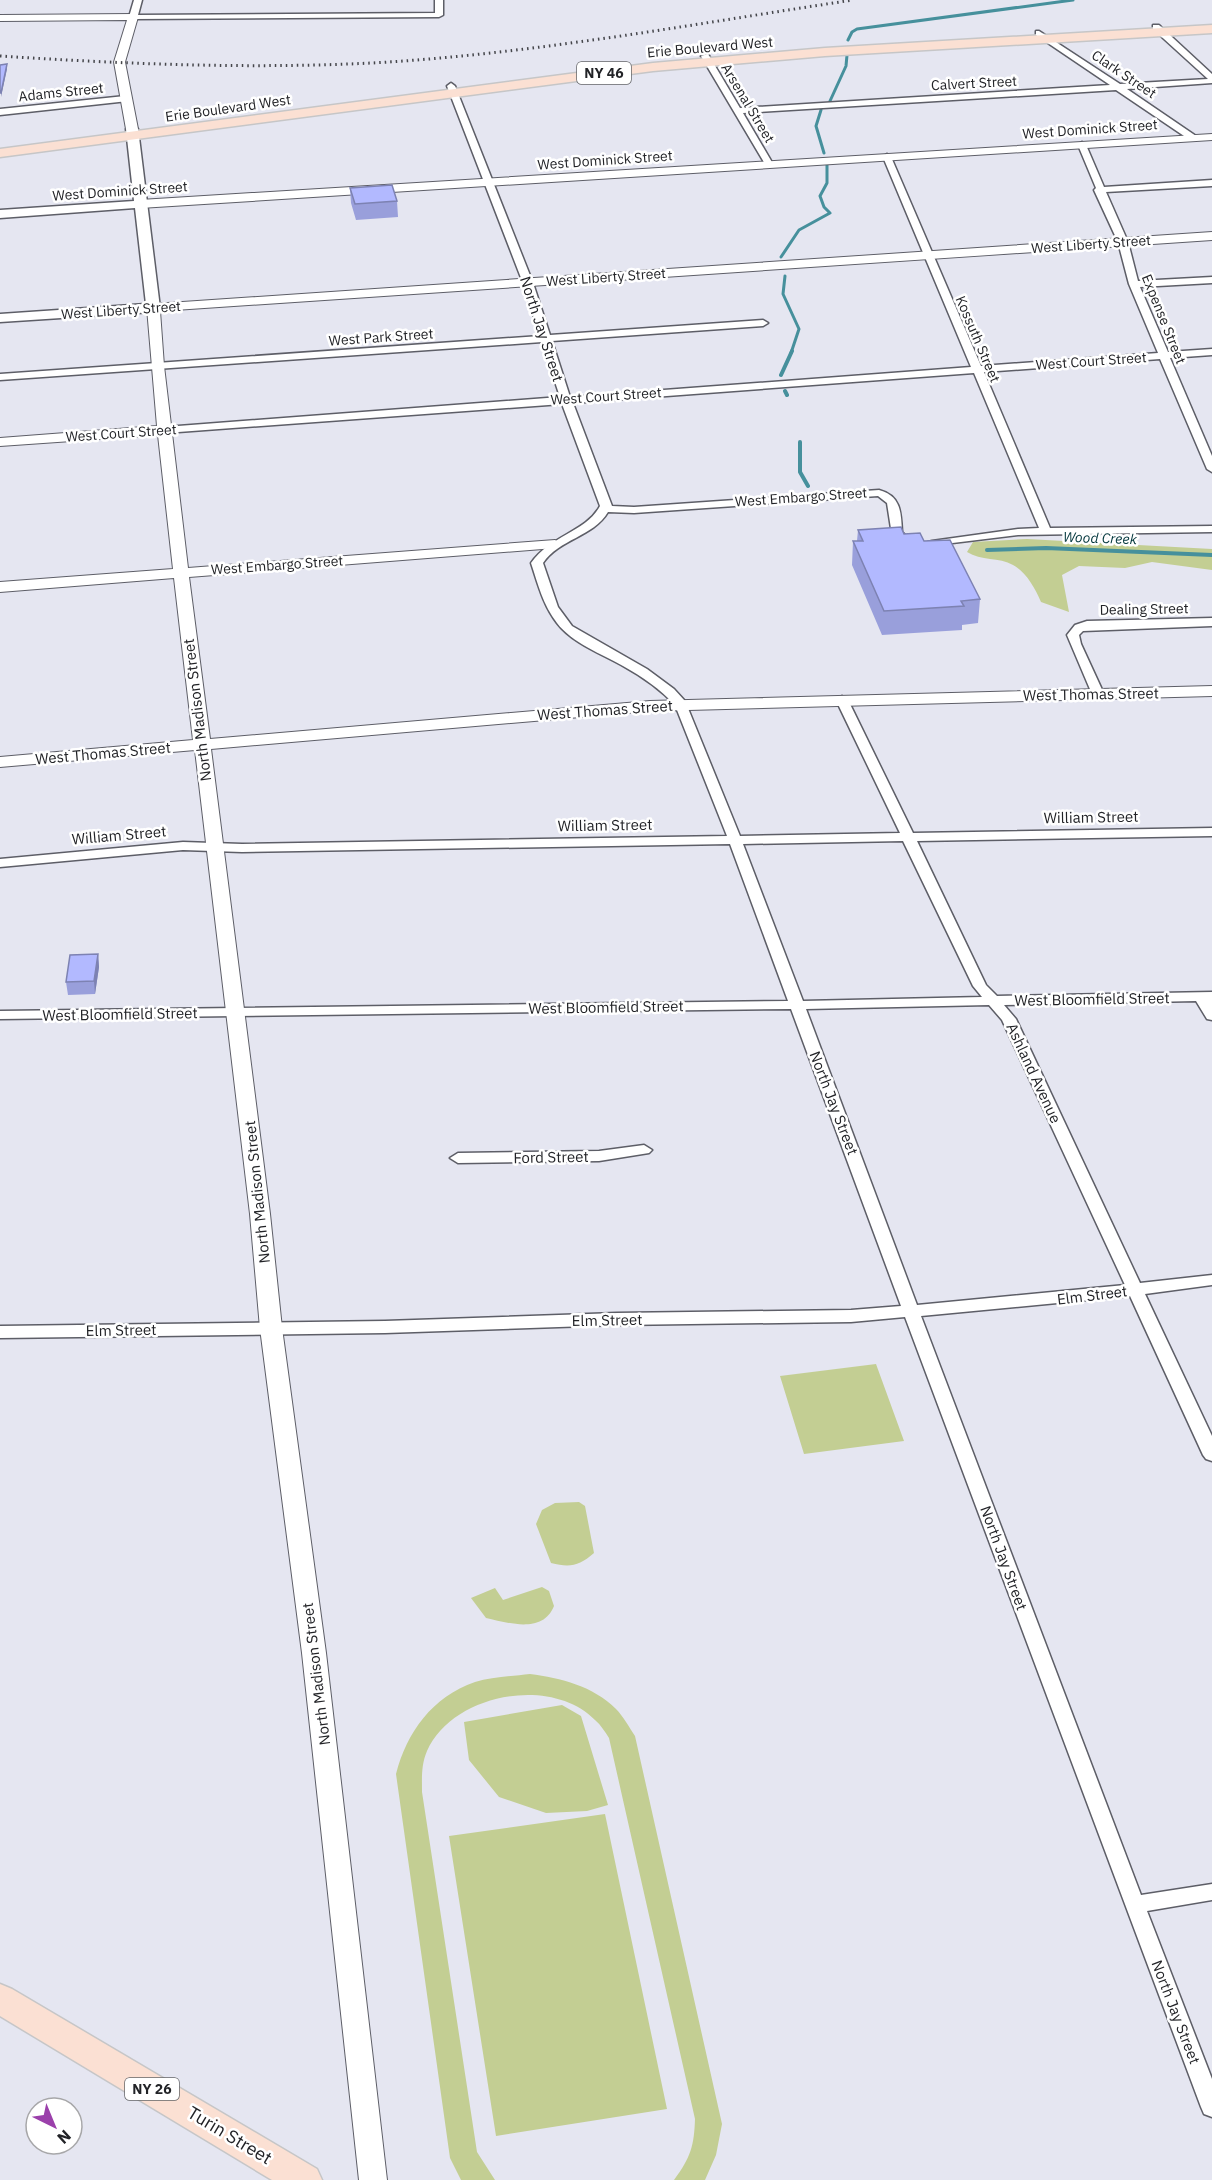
<svg xmlns="http://www.w3.org/2000/svg" width="1212" height="2180" viewBox="0 0 1212 2180" font-family="'IBM Plex Sans',sans-serif">
	<rect width="100%" height="100%" fill="#e5e6f1"/>
	<path fill="#c3ce93" d="M1027,539L1212,549V570L1152,562L1125,568L1079,566L1062,575L1069,612L1041,602C1035,588 1026,572 1013,565C999,557 981,561 967,552L973,542Z
		M876,1364L904,1441L804,1454L780,1376Z
		M579,1502L585,1506L594,1553C579,1566 570,1568 551,1563L536,1524L542,1510L555,1503Z
		M542,1587L549,1591L554,1606C543,1634 508,1623 486,1618L471,1598L495,1588L503,1600Z
		M530,1674C561,1678 593,1686 616,1709C623,1716 629,1727 635,1736L722,2124L716,2155L705,2180H674C691,2157 694,2146 695,2119L609,1738C605,1732 601,1725 595,1720C551,1675 452,1694 427,1751C421,1765 422,1778 422,1792L477,2152L495,2180H461L450,2158L396,1774C407,1732 432,1697 475,1682C492,1677 513,1676 530,1674Z
		M562,1705L581,1716L608,1805L587,1811L546,1813L499,1797L469,1760L464,1722Z
		M605,1814L667,2109L496,2136L449,1836Z"/>
	<g fill="none" stroke-linecap="round" stroke-linejoin="round">
		<path stroke="#46909c" stroke-width="3" d="M848,40L852,32L857,29L1073,0
			M830,101L846,66L847,55
			M821,110L816,126L824,153
			M781,257L799,230L830,213L824,207L820,196L827,183V165
			M785,276L783,294L799,329L791,353"/>
		<path stroke="#46909c" stroke-width="4" d="M781,375L792,351
			M785,391L787,395
			M800,442V472L808,486
			M987,550L1046,548L1212,555"/>
		<defs>
			<path id="minor" d="M134,0H142L138,15L435,13V0H443V15L439,17L133,19L129,17Z
				M1153,25H1159L1212,74V83L1127,89L1196,136V140H1190L1116,90L743,113L773,164L769,167L765,164L701,56L708,54L740,108L1110,85L1036,35V31H1039L1120,84L1208,79L1153,29Z
				M451,83L455,86L533,283L550,335L763,320L768,323L763,326L552,341L570,397L971,367L883,157L887,154L891,157L981,366L1158,353L1129,284L1118,242L1094,190L1096,188L1078,145L1082,142L1086,145L1104,187L1212,180V186L1106,192L1128,242L1138,281L1212,277V283L1140,287L1168,352L1212,349V355L1170,358L1212,456V472L1207,469L1160,359L984,372L1050,528L1212,526V532L1018,535L928,546V542L932,541L1018,529L1039,528L974,373L573,403L612,506L634,507L879,490C901,496 901,512 902,532L912,541L910,543H902L892,535L887,503L878,496L634,513L608,512C593,537 559,539 543,563L558,607L572,626L647,669L674,689L685,701L740,836L900,833L836,700L842,696L848,700L913,833L1212,828V836L917,841L986,985L997,996L1212,992V1020L1207,1019L1196,1001L1004,1005L1016,1019L1140,1283L1212,1275V1285L1145,1294L1212,1436V1461L1206,1459L1203,1455L1130,1296L921,1316L1141,1895L1212,1884V1900L1147,1911L1212,2079V2117L1204,2114L1201,2107L905,1317L851,1322L617,1325L385,1333L0,1338V1326L385,1321L617,1313L851,1310L901,1306L791,1009L0,1019V1011L788,1001L730,844L242,852L183,850L0,867V859L183,842L242,844L727,836L675,705C660,689 643,677 623,666C602,654 572,643 557,623C543,605 538,584 531,563C551,535 586,532 600,506L562,404L165,433L160,430L165,427L560,397L542,342L0,380V374L540,336L523,283L447,86ZM903,841L973,986L982,997L803,1001L743,844ZM989,1005L1002,1020L1125,1285L917,1305L806,1009Z
				M125,96L128,97V101L0,115V109Z
				M1212,618V626L1083,631L1079,635L1081,644L1104,694L1098,698L1092,694L1067,635L1075,625L1087,621Z
				M644,1145L652,1150L649,1153L599,1161L458,1163L450,1158L458,1153L599,1151Z"/>
			<path id="tertiary" d="M133,14L138,17L125,62L138,129L132,132L126,129L114,62L127,20L0,21V15Z
				M1212,134V140L140,208L134,204L140,200Z
				M1212,232V240L160,311L164,366L188,568L555,540L562,544L555,548L189,577L210,739L650,701L1212,686V696L650,711L211,749L270,1214L282,1328L326,1653L387,2180H359L302,1653L260,1328L250,1214L195,750L0,767V757L193,740L174,578L0,592V582L173,569L158,435L0,446V438L157,426L147,308L153,304Z"/>
			<path id="secondary" d="M132,125L138,129L160,308L153,312L0,322V314L146,304L135,208L0,218V210L134,201L126,129Z"/>
			<path id="primary" d="M1212,25V33L825,56L653,71L0,157V149L653,63L825,48Z
				M0,1984L12,1989L317,2169L322,2180H272L0,2016Z"/>
		</defs>
		<use href="#minor" stroke="#5d5e67" stroke-width="3"/>
		<use href="#tertiary" stroke="#5d5e67" stroke-width="2"/>
		<use href="#secondary" stroke="#5d5e67" stroke-width="3"/>
		<use href="#primary" stroke="#c6c6c7" stroke-width="3"/>
		<use href="#minor" fill="#fff" fill-rule="evenodd"/>
		<use href="#tertiary" fill="#fff" fill-rule="evenodd"/>
		<use href="#secondary" fill="#fff" fill-rule="evenodd"/>
		<use href="#primary" fill="#fbe0d3" fill-rule="evenodd"/>
		<path stroke="#44454a" stroke-width="3" stroke-dasharray="1.5 4" stroke-linecap="butt" d="M0,56C124,64 248,69 372,63C533,54 693,24 853,0"/>
	</g>
	<path fill="#999fdb" d="M350,188L397,201L398,217L356,220L351,203Z
		M858,530L904,534L980,599L978,623L962,625V630L882,635L852,565L853,541H857Z
		M98,954L99,967L95,994L68,995L66,982Z"/>
	<path fill="#7d82b2" d="M7,64V69L1,97V93Z
		M98,954L99,967L95,994L94,981Z"/>
	<path fill="#b2b9ff" stroke="#7d82b2" stroke-width="1.5" d="M7,64L1,93H0V65Z
		M392,185L397,201L355,204L350,188Z
		M901,527L904,534L920,533L924,541L950,540L980,599L961,601L964,606L884,611L853,541H863L858,530Z
		M98,954L94,981L66,982L70,955Z"/>
	<g text-anchor="middle" dominant-baseline="central" stroke-width="5" stroke-linejoin="round" paint-order="stroke">
		<g font-size="14" fill="#222327" stroke="#fff">
			<text transform="translate(710 47) rotate(-5)">Erie Boulevard West</text>
			<text transform="translate(1124 74) rotate(34)">Clark Street</text>
			<text transform="translate(974 83) rotate(-3)">Calvert Street</text>
			<text transform="translate(61 92) rotate(-6)">Adams Street</text>
			<text transform="translate(748 103) rotate(59)">Arsenal Street</text>
			<text transform="translate(228 108) rotate(-8)">Erie Boulevard West</text>
			<text transform="translate(1090 129) rotate(-4)">West Dominick Street</text>
			<text transform="translate(605 160) rotate(-4)">West Dominick Street</text>
			<text transform="translate(120 191) rotate(-4)">West Dominick Street</text>
			<text transform="translate(1091 244) rotate(-4)">West Liberty Street</text>
			<text transform="translate(606 277) rotate(-4)">West Liberty Street</text>
			<text transform="translate(121 310) rotate(-4)">West Liberty Street</text>
			<text transform="translate(1164 319) rotate(68)">Expense Street</text>
			<text transform="translate(381 337) rotate(-4)">West Park Street</text>
			<text transform="translate(978 339) rotate(67)">Kossuth Street</text>
			<text transform="translate(1091 361) rotate(-4)">West Court Street</text>
			<text transform="translate(606 396) rotate(-4)">West Court Street</text>
			<text transform="translate(121 433) rotate(-4)">West Court Street</text>
			<text transform="translate(801 497) rotate(-4)">West Embargo Street</text>
			<text transform="translate(277 565) rotate(-4)">West Embargo Street</text>
			<text transform="translate(1144 609) rotate(-1)">Dealing Street</text>
		</g>
		<g fill="#fff" stroke="#646568" stroke-width="1.5">
			<rect x="577" y="62" width="54" height="22" rx="4.5"/>
			<rect x="125" y="2078" width="54" height="22" rx="4.5"/>
		</g>
		<g font-size="14" font-weight="bold" fill="#222327">
			<text x="604" y="73">NY 46</text>
			<text x="152" y="2089">NY 26</text>
		</g>
		<g font-size="14" font-style="italic" fill="#00353b" stroke="#fff">
			<text transform="translate(1100 538) rotate(2)">Wood Creek</text>
		</g>
		<g font-size="15" fill="#222327" stroke="#fff">
			<text transform="translate(542 329) rotate(72)">North Jay Street</text>
			<text transform="translate(1091 694) rotate(-1)">West Thomas Street</text>
			<text transform="translate(197 710) rotate(-97)">North Madison Street</text>
			<text transform="translate(605 710) rotate(-4)">West Thomas Street</text>
			<text transform="translate(103 753) rotate(-5)">West Thomas Street</text>
			<text transform="translate(1091 817) rotate(-1)">William Street</text>
			<text transform="translate(605 825) rotate(-1)">William Street</text>
			<text transform="translate(119 835) rotate(-5)">William Street</text>
			<text transform="translate(1092 999) rotate(-1)">West Bloomfield Street</text>
			<text transform="translate(606 1007) rotate(-1)">West Bloomfield Street</text>
			<text transform="translate(120 1014) rotate(-1)">West Bloomfield Street</text>
			<text transform="translate(1034 1073) rotate(65)">Ashland Avenue</text>
			<text transform="translate(834 1103) rotate(69)">North Jay Street</text>
			<text transform="translate(551 1157) rotate(-1)">Ford Street</text>
			<text transform="translate(257 1192) rotate(-96)">North Madison Street</text>
			<text transform="translate(1092 1295) rotate(-7)">Elm Street</text>
			<text transform="translate(607 1320) rotate(-1)">Elm Street</text>
			<text transform="translate(121 1330) rotate(-1)">Elm Street</text>
			<text transform="translate(1004 1558) rotate(70)">North Jay Street</text>
			<text transform="translate(316 1674) rotate(-97)">North Madison Street</text>
			<text transform="translate(1176 2012) rotate(69)">North Jay Street</text>
		</g>
		<g font-size="18" fill="#222327" stroke="#fff">
			<text transform="translate(230 2135) rotate(31)">Turin Street</text>
		</g>
	</g>
	<g transform="translate(54 2126) rotate(137)"><circle r="28" fill="#ffffff" stroke="#a7a7a9" stroke-width="1.5"/>
	<path d="M0-4.5L10 22L0 15L-10 22Z" fill="#9b40ab"/>
	<text y="-9" font-size="16" font-weight="bold" text-anchor="middle" fill="#222327">N</text>
	</g>
</svg>
